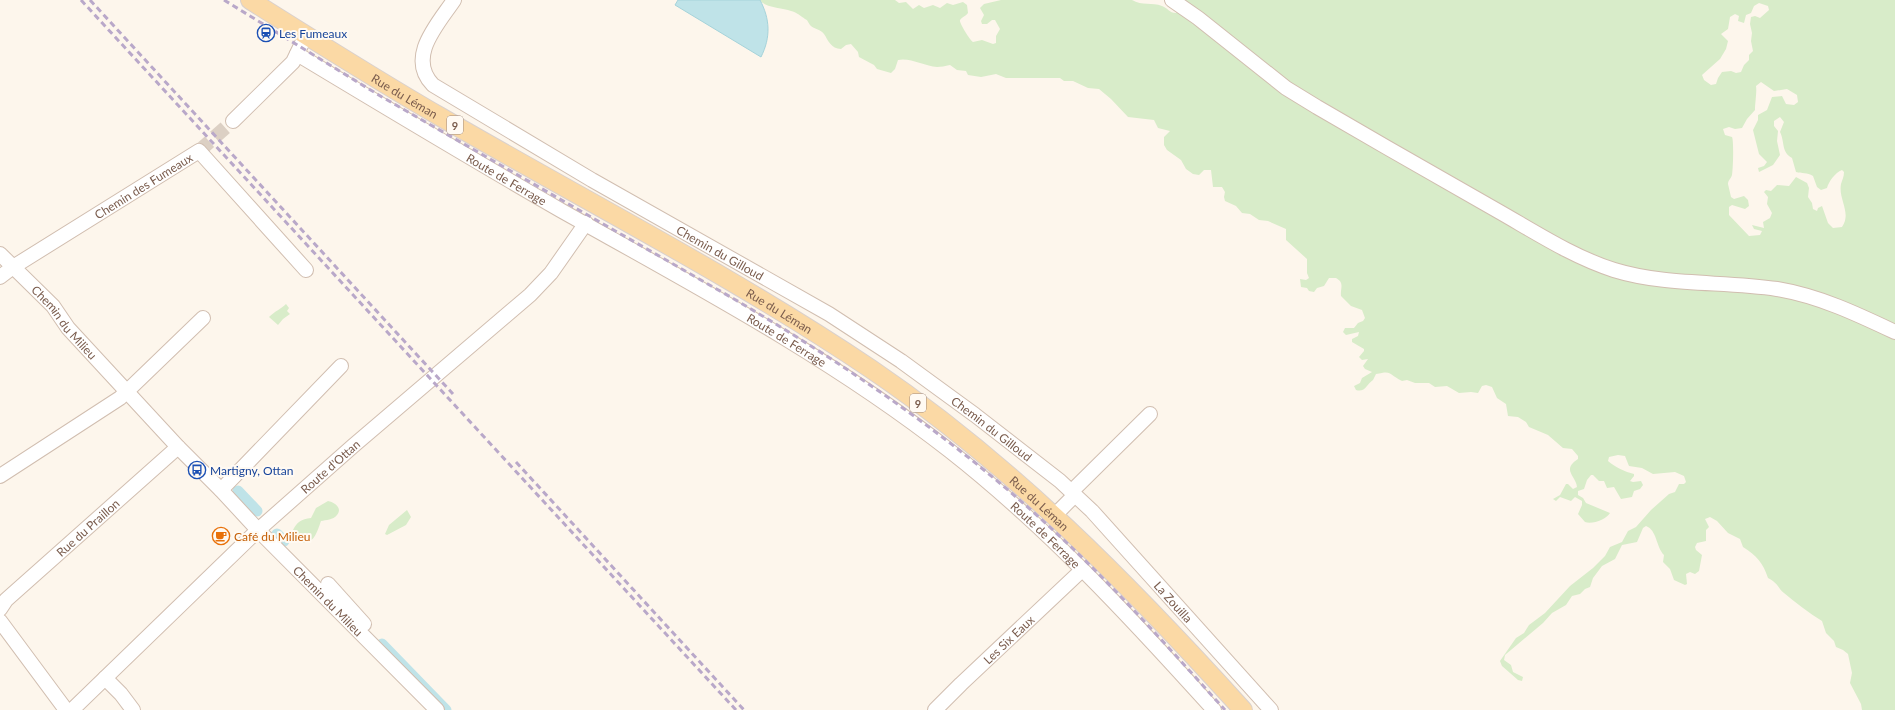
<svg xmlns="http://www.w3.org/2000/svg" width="1895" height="710" viewBox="0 0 1895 710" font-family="Lato,sans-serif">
	<rect width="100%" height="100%" fill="#fdf6ec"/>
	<path fill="#d8ecc9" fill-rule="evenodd" d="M760,0H895L899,3L906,2L913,9L919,5L924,8L933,5L940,8L947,3L953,5L963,2L967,5L968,13C966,16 962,17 960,20C959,23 970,40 973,42L982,40L993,44L996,43V36L1000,29L995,20H992L987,24H982L981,21L984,15L980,8L984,4L1001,0H1132C1142,6 1152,2 1162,6C1168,8 1169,13 1176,13L1185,3V0H1895V710H1862L1861,704L1850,683L1852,673L1848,654L1843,650L1836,647L1834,641L1826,633L1822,621C1809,613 1796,603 1784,593C1777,587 1779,584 1768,578C1763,563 1757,556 1743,547L1740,539L1728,533L1717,521L1710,517L1705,519L1709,527L1706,530V541L1697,543L1695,547L1696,550L1702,555L1699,571L1695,574L1690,572L1686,574L1687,584L1685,585L1674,580L1670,569L1663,562L1664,555C1656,547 1657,530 1646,526L1643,528L1637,542L1622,545L1615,559L1602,566L1593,578L1590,587L1585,589L1580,594L1572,596L1566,605L1552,613L1543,623L1505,655L1504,660L1511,665L1513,672L1523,677L1522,681L1518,680L1502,666L1500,661L1516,638L1524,633L1529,625L1545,613L1570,586L1593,568L1605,556L1610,547L1622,542L1628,531L1636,527L1651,510L1669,494L1675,492L1679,484H1684L1686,482L1684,476L1675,472L1653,474L1642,468L1629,466L1625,456L1618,455L1609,457L1608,461C1615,467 1625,472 1634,474V476L1630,481L1633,482L1641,481L1643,485L1640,489L1634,491L1632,497L1621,499L1614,487L1607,488L1604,481H1599L1593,475H1591L1587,480L1584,489L1578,491V495L1583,498L1586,503L1610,513C1607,519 1592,525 1585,522L1578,514L1582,505V501L1575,497L1571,501L1560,497L1556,501L1553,499L1560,495L1566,484H1568L1573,489L1577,487C1576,476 1561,470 1578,459V456L1572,449L1563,448L1548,435L1529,427L1526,422L1518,417L1508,416L1506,404L1497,398L1492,387L1486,385L1482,386L1478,393L1471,392L1459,393L1447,386L1435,387L1429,383H1415L1407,380L1402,381C1388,374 1393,370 1376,374L1373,380C1367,384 1365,393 1356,390L1354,386L1360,383L1362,378L1372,372L1365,369L1363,366L1368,359L1362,360L1359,357L1364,351V349L1352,342V339L1358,336L1359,332L1346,335L1343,332L1345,328H1354L1358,323L1363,321L1365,318L1362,310L1351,306L1341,296C1340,288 1345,283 1336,278H1329L1324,286L1317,288L1314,292L1309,291L1307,288L1301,287L1300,279L1306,280L1309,278L1307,273V259L1286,240V229L1268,221L1259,220L1250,214L1242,213L1236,206L1225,201L1224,197L1225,192L1222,187H1213L1211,170H1204L1199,175L1193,174L1186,169L1181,160L1167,150L1164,145V137L1170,131L1158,128L1154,120L1128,117L1111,99L1099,89L1088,88L1073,81H1064L1060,78H1006L996,74L981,77L968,75L966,71L957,70L950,65C945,66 941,67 937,67C925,66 909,57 898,60L895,69L891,73L877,69L874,65L859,57L858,52L851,44L846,45L841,49C831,49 828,40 824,34C820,29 814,29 811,26C808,23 808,20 805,19C801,16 796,12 791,11C783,8 765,8 760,0ZM1759,3L1768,6L1769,10L1760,18L1755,16L1751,17L1750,24L1752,33L1751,41L1753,51L1749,55V60L1744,65L1741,72L1736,73L1731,71L1722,72L1718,78L1716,84L1711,85L1704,80L1702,75L1720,59L1726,49L1728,41L1721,34L1728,29L1730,17L1735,14L1739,16L1738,21L1744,23L1746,15L1751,13L1754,6ZM1761,82L1774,91L1787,89L1797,95L1798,102L1794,105L1786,104L1782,96L1772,97L1767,110L1758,115V120L1753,130L1759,154L1767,162L1764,166L1758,168L1759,172L1773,165L1780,155L1777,141L1778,131L1774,126V121L1780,117L1784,122L1780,132C1785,142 1781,152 1792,158L1796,172C1802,174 1807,172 1813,176L1817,187L1821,190L1827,188C1829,181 1835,173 1842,170L1844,172C1844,177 1842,180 1841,184C1838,199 1852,213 1842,227L1833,228L1828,223L1822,206L1818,208L1817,211L1813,209L1812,203L1808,197L1809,188L1807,183L1796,177L1789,186L1777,185L1771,191L1766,190L1764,192L1768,197L1767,204L1772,213L1770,218L1763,222L1764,228L1752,225L1754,229L1762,231L1760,235L1749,236L1729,215V207L1732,205L1745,209L1749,206L1748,200L1744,196L1734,199L1731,197C1730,193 1729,188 1728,184C1728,180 1731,179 1732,175C1733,170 1734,141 1732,137L1725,135L1723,129L1729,127L1735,129L1742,128L1747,119L1755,110C1755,104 1757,91 1756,86Z
		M286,304L289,308L287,311L290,314L283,319L278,325L269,317C275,311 281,309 286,304Z
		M328,501C334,502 343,508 337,515C333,520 326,520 321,521C317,532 314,546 299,542L293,530C297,522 301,519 311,518L316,508Z
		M407,510L411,517L406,525L387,535L385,534L389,525Z"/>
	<path fill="#bfe3e8" stroke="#a5d3da" d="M678,0H760C770,19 771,37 761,57L675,5Z"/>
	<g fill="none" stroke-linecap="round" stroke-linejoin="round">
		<path stroke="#bfe3e8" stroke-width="11" d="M238,491L257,511
			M277,534L284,541
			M382,644L446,710"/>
		<path stroke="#dcd0c4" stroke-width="14" stroke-dasharray="14 7" stroke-linecap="butt" d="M199,151L233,121"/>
		<defs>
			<g id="minor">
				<path id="s1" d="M454,0C438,24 406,57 433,85L592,180L829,314L901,361L975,415L1060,481L1092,511L1271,710"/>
				<path d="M1172,0L1198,18L1286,88L1317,107C1377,142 1438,177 1498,211C1535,232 1573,257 1614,270C1666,286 1723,281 1777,289C1819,296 1857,314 1895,332"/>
				<path id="s2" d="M297,54C385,107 473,160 562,211C694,285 830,357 950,451C1047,527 1131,618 1214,710"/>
				<path d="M233,121L293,62L306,35"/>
				<path id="s3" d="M0,254L53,306L68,328L178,447L221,490L258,530L437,710"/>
				<path id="s4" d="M0,277L13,267L199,151L306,270"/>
				<path d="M0,476L120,398L203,318"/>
				<path d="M221,490L341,366"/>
				<path d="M1072,491L1150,414"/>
				<path d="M1055,515L1075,495"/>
				<path d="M328,584L364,624"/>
				<path id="s5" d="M0,609L6,600L178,447"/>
				<path d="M0,621L66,710"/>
				<path d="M105,678L121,694L133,710"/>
				<path id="s6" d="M72,710L258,530L353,446L530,295L551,273L586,223"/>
				<path id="s7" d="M935,710L961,684L1082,570"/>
			</g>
			<g id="major">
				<path id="s8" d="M250,0C312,39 375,79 439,116C583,200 733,276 871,369C1011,464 1129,584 1243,710"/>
			</g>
		</defs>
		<use href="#minor" stroke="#d1beb0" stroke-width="16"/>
		<use href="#major" stroke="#dad1cd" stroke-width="20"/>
		<use href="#minor" stroke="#fff" stroke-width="14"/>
		<use href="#major" stroke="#fbd9a5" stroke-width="18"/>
		<path stroke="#b9a8c9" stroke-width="3" stroke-dasharray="6 4" stroke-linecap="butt" d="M81,0L736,710
			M90,0L453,394
			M224,0L382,97L734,299C848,366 956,440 1053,530C1114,586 1169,648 1225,710
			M516,462L744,710"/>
	</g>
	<defs>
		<symbol id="station-ring" viewBox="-11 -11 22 22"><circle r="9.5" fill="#fffaf3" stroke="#1a4fb4" stroke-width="1.5"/><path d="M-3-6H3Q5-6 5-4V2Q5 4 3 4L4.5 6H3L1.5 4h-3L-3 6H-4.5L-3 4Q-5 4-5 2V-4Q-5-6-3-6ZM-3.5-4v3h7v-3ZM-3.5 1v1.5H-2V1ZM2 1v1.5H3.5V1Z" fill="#1a4fb4"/></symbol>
		<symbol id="bus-ring" viewBox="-11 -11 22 22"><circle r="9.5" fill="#fffaf3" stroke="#1a4fb4" stroke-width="1.5"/><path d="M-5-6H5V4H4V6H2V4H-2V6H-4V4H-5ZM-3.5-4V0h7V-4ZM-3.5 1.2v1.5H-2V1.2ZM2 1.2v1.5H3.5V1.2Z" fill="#1a4fb4"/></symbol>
		<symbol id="cafe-ring" viewBox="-11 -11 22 22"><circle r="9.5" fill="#fffaf3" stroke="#e8710a" stroke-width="1.5"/><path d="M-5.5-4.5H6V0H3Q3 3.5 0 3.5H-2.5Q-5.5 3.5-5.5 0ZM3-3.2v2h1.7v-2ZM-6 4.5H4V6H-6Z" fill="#e8710a"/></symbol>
	</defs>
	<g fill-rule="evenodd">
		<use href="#station-ring" x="256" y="23" width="20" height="20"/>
		<use href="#bus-ring" x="187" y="460" width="20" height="20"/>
		<use href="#cafe-ring" x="211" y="526" width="20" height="20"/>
	</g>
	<g text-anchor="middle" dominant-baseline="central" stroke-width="4" stroke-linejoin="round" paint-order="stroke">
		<g fill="#fffaf3" stroke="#a28b7f" stroke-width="1">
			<rect x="447" y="116" width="16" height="18" rx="3"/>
			<rect x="910" y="394" width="16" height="18" rx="3"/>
		</g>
		<g font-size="11" font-weight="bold" fill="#7a5c4d">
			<text x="455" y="125">9</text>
			<text x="918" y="403">9</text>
		</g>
		<g font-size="12" fill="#164399" stroke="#fffaf3" text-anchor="start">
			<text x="279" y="33">Les Fumeaux</text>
			<text x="210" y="470">Martigny, Ottan</text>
		</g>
		<g font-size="12" fill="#7a5c4d" stroke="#fffaf3">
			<text stroke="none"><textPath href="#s8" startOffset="182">Rue du Léman</textPath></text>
			<text stroke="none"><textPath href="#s2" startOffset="244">Route de Ferrage</textPath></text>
			<text stroke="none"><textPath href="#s4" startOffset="170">Chemin des Fumeaux</textPath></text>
			<text stroke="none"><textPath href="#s1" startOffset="429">Chemin du Gilloud</textPath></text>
			<text stroke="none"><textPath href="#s8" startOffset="614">Rue du Léman</textPath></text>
			<text stroke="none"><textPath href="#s3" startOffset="94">Chemin du Milieu</textPath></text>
			<text stroke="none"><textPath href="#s2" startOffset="567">Route de Ferrage</textPath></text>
			<text stroke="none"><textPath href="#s1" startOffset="753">Chemin du Gilloud</textPath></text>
			<text stroke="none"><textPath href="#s6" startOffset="355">Route d'Ottan</textPath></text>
			<text stroke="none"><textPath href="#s8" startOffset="938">Rue du Léman</textPath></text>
			<text stroke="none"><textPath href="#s5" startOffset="120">Rue du Praillon</textPath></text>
			<text stroke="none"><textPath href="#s2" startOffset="892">Route de Ferrage</textPath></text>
			<text stroke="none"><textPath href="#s3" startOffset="478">Chemin du Milieu</textPath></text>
			<text stroke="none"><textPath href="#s1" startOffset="1005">La Zouilla</textPath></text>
			<text stroke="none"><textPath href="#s7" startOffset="102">Les Six Eaux</textPath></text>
		</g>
		<g font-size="12" fill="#c56008" stroke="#fffaf3" text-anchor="start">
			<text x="234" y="536">Café du Milieu</text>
		</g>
	</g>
</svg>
